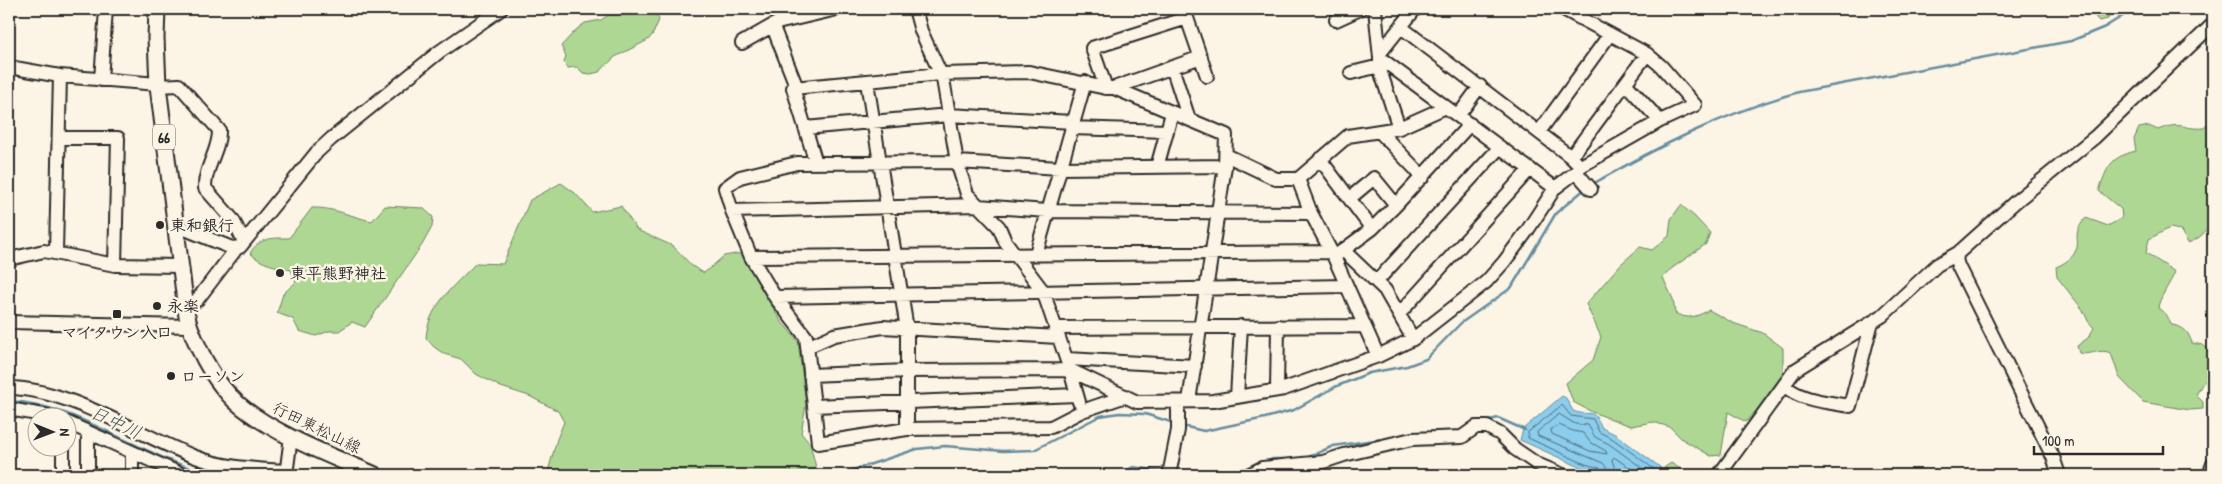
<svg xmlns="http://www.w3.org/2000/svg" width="2222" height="484" viewBox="0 0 2222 484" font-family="'Patrick Hand','Klee One',sans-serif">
	<rect width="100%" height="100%" fill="#fcf5e5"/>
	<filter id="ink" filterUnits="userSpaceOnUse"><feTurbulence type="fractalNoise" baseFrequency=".02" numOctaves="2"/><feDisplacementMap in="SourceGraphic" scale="10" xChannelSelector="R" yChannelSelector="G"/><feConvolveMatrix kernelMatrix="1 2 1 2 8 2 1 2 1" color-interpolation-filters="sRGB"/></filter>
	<g filter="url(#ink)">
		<path fill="#aed794" stroke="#6c8160" d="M618,9H655L659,20L653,34L648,40L615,57L599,72L591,74L583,73L577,67L568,68L564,62L566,56L561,46L577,29L585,23L601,20Z
			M2094,9H2112L2108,19L2099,21L2096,18Z
			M2213,118V189L2209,203C2218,221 2205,237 2188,243L2180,230L2170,228L2149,239L2146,253L2175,272C2170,284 2159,298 2158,308L2166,314L2172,325C2184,327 2188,331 2192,343L2203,345L2213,353V375L2202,384L2196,395L2203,402V409L2190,410L2143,402L2119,377L2111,353C2099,348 2090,356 2079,353L2077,346L2088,338L2094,328L2088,321L2083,310L2057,277L2056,267C2063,264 2072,259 2075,252C2082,240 2070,235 2086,218L2108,226L2122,218L2121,209L2099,191C2107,167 2110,157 2136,151L2134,139L2139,128L2149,126L2158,130C2182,120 2183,130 2204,128Z
			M561,183L575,193L592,212L621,206L637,230L673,246L692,266L704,273L724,256L741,253L781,321L798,341L806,404L801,433L810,444L818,475H547L557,439L564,422L558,411L529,396L501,387L476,374L461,359L444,354L434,347L426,338C428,306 455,285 476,263L503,264L530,200Z
			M1681,205L1695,217L1710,233L1706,244L1671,269L1663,278L1673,299L1675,313C1688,320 1696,317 1709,310L1733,323L1763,333L1783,348V382L1746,422L1728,412L1721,455L1711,456L1682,439L1670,427L1653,422L1631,426L1592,412L1573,402L1566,383L1593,360L1601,337L1586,304L1620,265L1640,247L1652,250L1669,236L1671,219Z
			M385,206L423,208L433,217L432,227L422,245L365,327L352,322L339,331H329L316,336L299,331L293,319L277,313L283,294L296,282L291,270C276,266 262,265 250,253C260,237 272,238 289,238L312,208C333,207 352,217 372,221Z
			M1671,463L1690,475H1663L1665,467Z"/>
		<path fill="#8bcdec" stroke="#658c9f" d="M1562,396L1566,398L1573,411C1591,418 1592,405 1602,428L1615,434L1660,467L1661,475H1606L1584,469L1520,440L1523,429Z"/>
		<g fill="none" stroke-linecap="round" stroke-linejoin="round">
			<path stroke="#516c78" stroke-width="1" d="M1559,425L1573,431L1583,433L1590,442L1606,451L1607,454L1590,451L1552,434L1551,430Z
				M1603,475L1600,468L1585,464L1528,438V432L1562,405L1571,416L1593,419L1599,432L1613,439L1654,469L1656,475
				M1609,475L1608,469L1603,463L1538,436L1537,432L1559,414L1575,424L1588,425L1595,437L1609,444L1648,472L1649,475
				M1617,475L1612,460L1614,457L1640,475"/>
			<path stroke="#658c9f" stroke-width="2.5" d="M1591,185C1657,147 1726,112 1799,92L2071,41L2105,27L2134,9
				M9,401C62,404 105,432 153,453C171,462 191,468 210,475
				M1486,421L1498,418L1525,430
				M1182,426L1204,431L1265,418L1294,410L1335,387L1369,373L1407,366L1426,359L1461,323L1511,288L1556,213L1585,189
				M1307,458L1333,446L1396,437
				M1265,462L1273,459H1292
				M1174,473L1182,475
				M838,475L917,449L945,446L1003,451L1034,450L1100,416L1119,413L1145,414L1174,423
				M1118,475L1133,467L1166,472
				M1238,475L1244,471"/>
			<defs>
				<path id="minor" d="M915,9L921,31L943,79L957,162L967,194L999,227L1005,241L1043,291L1070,370L1137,402L1213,401L1284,389L1378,356L1413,339L1486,282L1504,262L1527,231L1555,188L1576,172L1581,166L1660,121L1695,105L1661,66L1647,54L1563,9
					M1375,9L1380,58L1555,188
					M1336,20L1360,9
					M773,27L797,88
					M1401,27L1571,157
					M742,43L777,23L837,9
					M1380,53L1415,9
					M1380,58V70L1399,128
					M9,67L60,76L158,84
					M1172,67L1189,119
					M1351,73L1380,66
					M101,80L106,9
					M867,82L907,329V429
					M1626,84L1660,121
					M158,86L179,85L219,130C220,150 204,168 205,188L233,220L244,242
					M1106,88L1092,48L1187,18L1207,76
					M1114,88L1201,57
					M1458,116L1480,86
					M805,128L949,115L1073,122
					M1071,128L1167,131
					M1379,131L1423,177
					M1539,132L1610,34
					M59,138H118L115,265
					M1226,155L1276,179H1298L1348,136L1399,128L1446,107
					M1320,159L1372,229
					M1576,162L1571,157L1647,54
					M816,163L793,88L941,74L1029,72L1106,88H1114L1226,135L1225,166L1189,401
					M1157,167L1172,113
					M1576,172L1591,189
					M1298,179L1311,213L1334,257L1378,356
					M1350,198L1374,178L1396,205
					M978,206L1047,211L1311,213
					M732,211L978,205
					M175,225L232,248L240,247L317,152L331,139L439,52L501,9
					M1344,251L1385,290L1413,339
					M56,252L60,76
					M1958,253L1956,259L1958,266L2053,457L2059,475
					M1036,254L1085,82
					M751,257L1331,252
					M1334,257L1372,229L1396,205L1470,124
					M9,259L44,251L115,265L180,266
					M1377,281L1500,147
					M775,297L1346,286
					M185,306L197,300L236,249
					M1400,313L1530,169
					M9,322L189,326
					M1056,328L1364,326
					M807,347L834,335L883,327L1058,337
					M1067,359L1195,366
					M810,375L907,371L1070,370L1079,402
					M1784,385C1800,401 1829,402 1850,406L1872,322
					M9,388C70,389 136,434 193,456C223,468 255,469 286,471
					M1277,390L1278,326
					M1076,395L814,406L806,337L775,297L751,257L732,211L725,188L740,177L797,163L957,162L1060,168L1225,166
					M1237,397L1241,326
					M814,406L818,443L907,429L1051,427L1082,411L1126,396
					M9,409L49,416
					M68,423L183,475
					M88,432V475
					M63,475V446
					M132,475V453
					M286,475L291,437
					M1169,475L1178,430V402
					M1248,475L1262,468L1323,462L1344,455L1412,439L1462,437L1476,427H1487L1500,434L1515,449L1537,464L1563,475
					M1719,475L1795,370L1882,316L1937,265L1958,253L2015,202L2095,137L2213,24
					M2209,475L2213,464"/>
				<path id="major" d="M157,9L156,38L158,86L184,293C185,304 186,317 190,327C200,354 215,382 236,402C272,434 332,456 375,475"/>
			</defs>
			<use href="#minor" stroke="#2b2b2b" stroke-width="16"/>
			<use href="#major" stroke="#2b2b2b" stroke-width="19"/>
			<use href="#minor" stroke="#fcf5e5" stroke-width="12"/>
			<use href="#major" stroke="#fcf5e5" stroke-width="15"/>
		</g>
	</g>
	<g fill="#2b2b2b" stroke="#fcf5e5" stroke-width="2">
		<circle cx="160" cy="225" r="5"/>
		<circle cx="280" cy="273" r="5"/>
		<circle cx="157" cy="306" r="5"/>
		<rect x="112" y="309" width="10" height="10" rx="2.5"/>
		<circle cx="171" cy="376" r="5"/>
	</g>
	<g text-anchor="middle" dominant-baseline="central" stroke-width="5" stroke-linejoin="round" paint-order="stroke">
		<rect fill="#fcf5e5" stroke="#6a6863" stroke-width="1" x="153" y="124.5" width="22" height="25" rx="4"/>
		<g font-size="15" font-weight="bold" fill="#2b2b2b">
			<text x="164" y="137">66</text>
		</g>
		<g font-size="16" font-weight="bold" fill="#2b2b2b" stroke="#fcf5e5" text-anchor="start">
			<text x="170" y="225">東和銀行</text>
			<text x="290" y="273">東平熊野神社</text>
			<text x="167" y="306">永楽</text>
			<text x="117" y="332" text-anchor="middle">マイタウン入口</text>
			<text x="181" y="376">ローソン</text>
		</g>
		<g font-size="16" fill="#2b2b2b" stroke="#fcf5e5">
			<text transform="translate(317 427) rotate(26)">行田東松山線</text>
		</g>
		<g font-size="18" font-style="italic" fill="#43545b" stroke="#fcf5e5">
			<text transform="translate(116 422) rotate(25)">日中川</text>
		</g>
	</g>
	<rect width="2222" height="484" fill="none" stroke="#fcf5e5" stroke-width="30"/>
	<rect x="15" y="15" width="2192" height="454" fill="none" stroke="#2b2b2b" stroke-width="2" filter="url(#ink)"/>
	<g transform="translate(52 432) rotate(91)"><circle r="24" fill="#fcf5e5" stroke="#a8a49b"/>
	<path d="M0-4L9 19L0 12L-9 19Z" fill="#2b2b2b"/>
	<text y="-8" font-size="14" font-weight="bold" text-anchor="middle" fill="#2b2b2b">N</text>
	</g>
	<path d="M2034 446v8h129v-8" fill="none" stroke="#2b2b2b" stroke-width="2.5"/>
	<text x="2042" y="446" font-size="15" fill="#2b2b2b" stroke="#fcf5e5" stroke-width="4" paint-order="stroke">100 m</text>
</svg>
